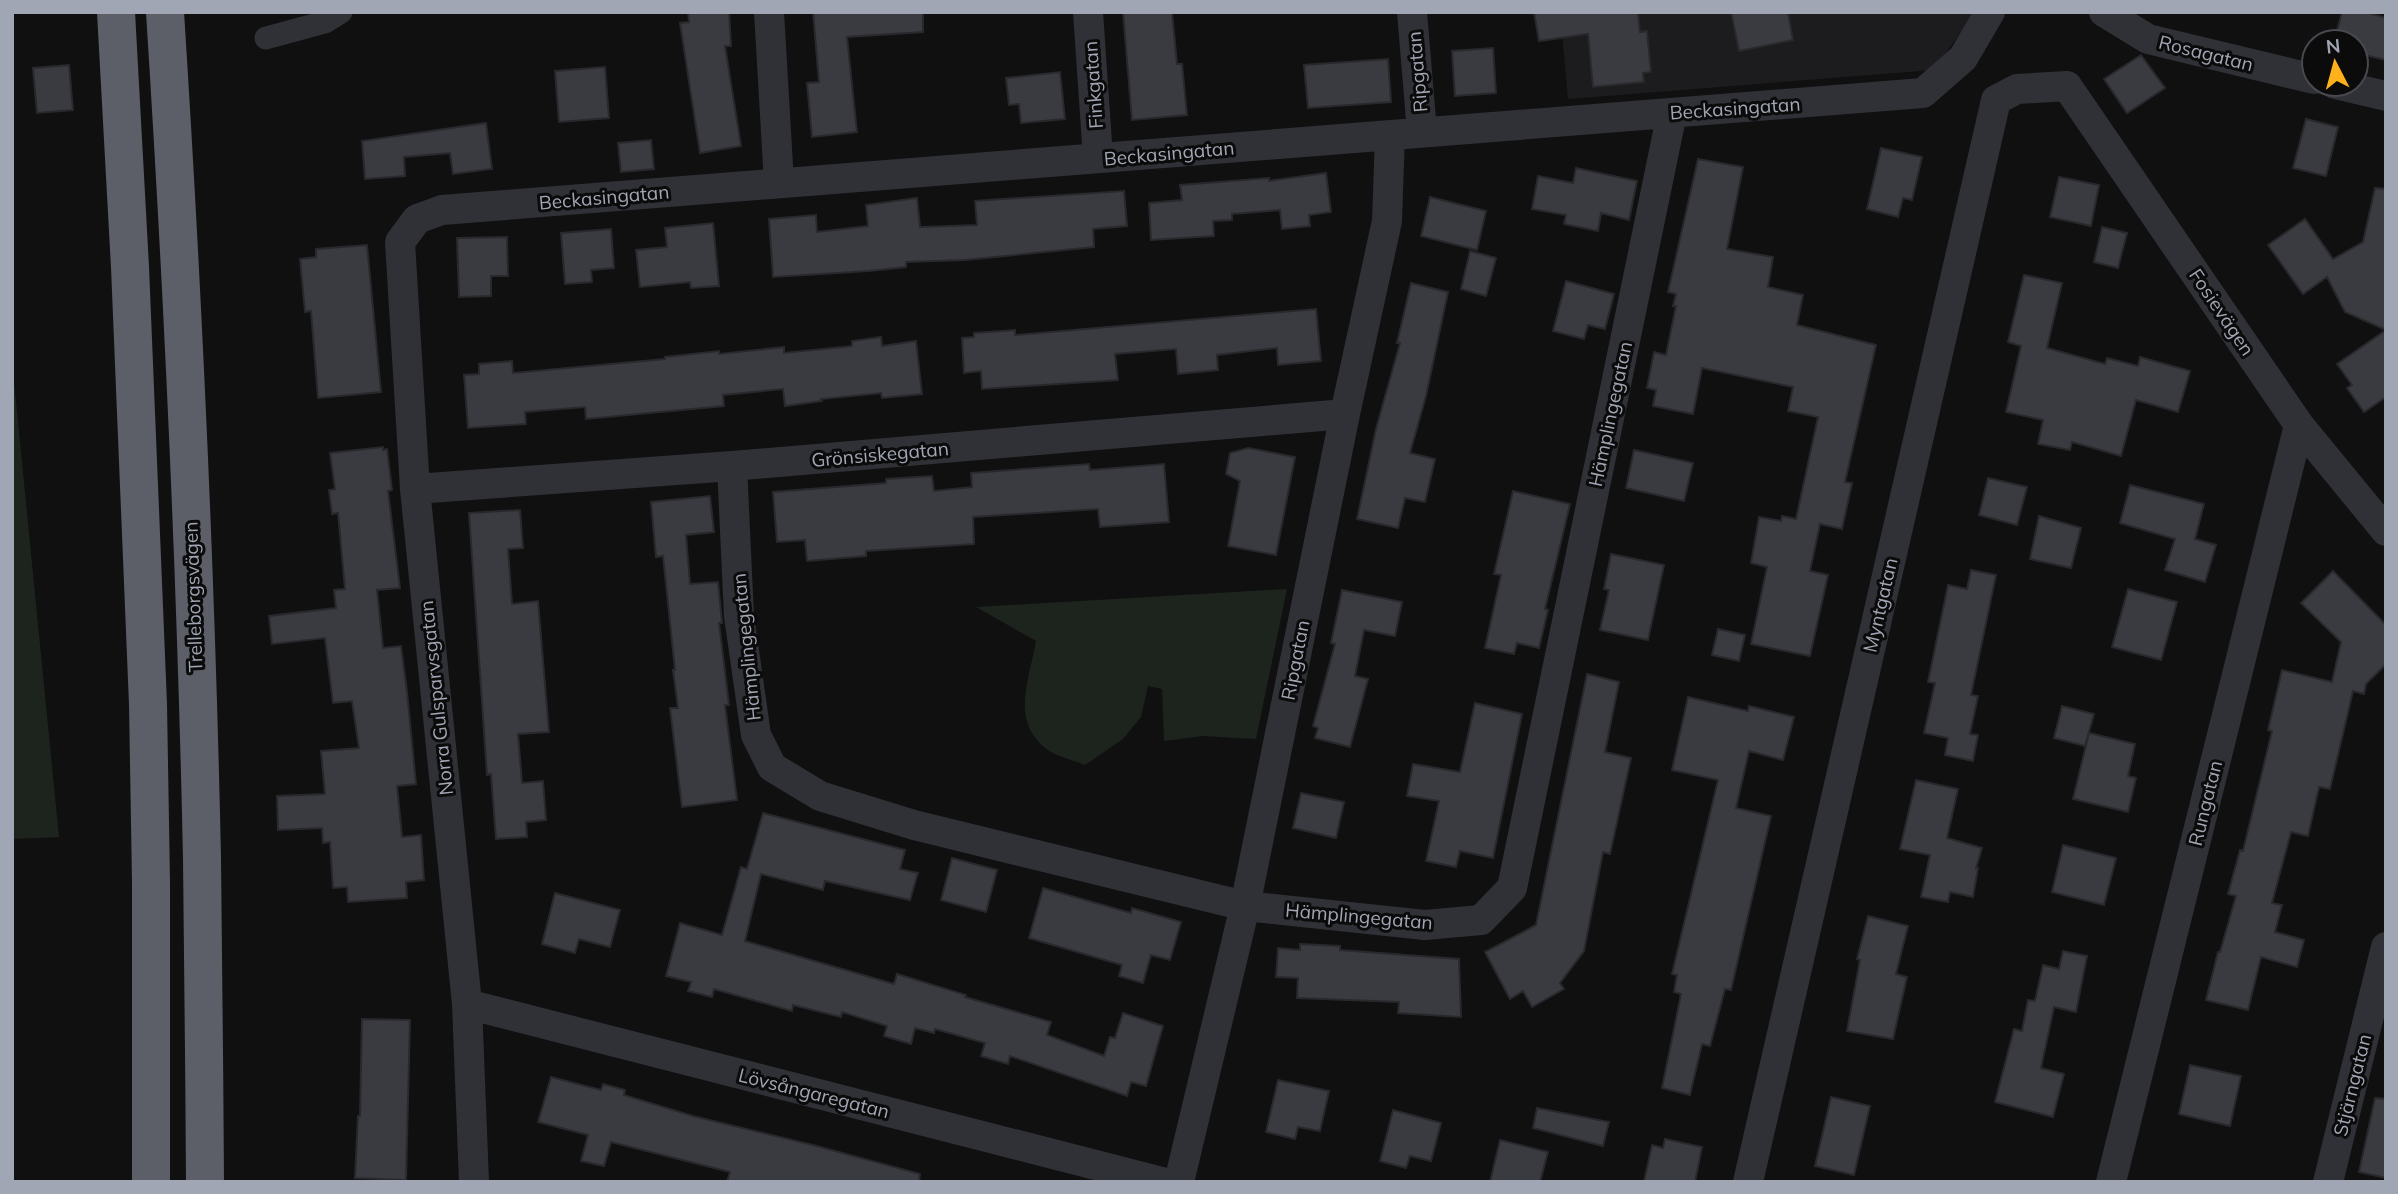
<svg xmlns="http://www.w3.org/2000/svg" width="2398" height="1194" viewBox="0 0 2398 1194" font-family="Mulish,sans-serif">
	<rect width="100%" height="100%" fill="#101011"/>
	<path fill="#1c1c1e" d="M1560,12H1976L1933,70L1568,99Z"/>
	<path fill="#1c241d" d="M12,361L59,837L12,839Z
		M1287,589L1256,739L1203,736L1164,741L1162,689L1148,686L1141,717L1123,739L1085,765C1073,760 1055,756 1045,748C1010,720 1030,677 1036,641L976,607Z"/>
	<path fill="#3a3b41" stroke="#29292d" stroke-width="2" d="M688,12H729L731,46H725L741,146L700,153L680,23L689,22Z
		M813,12H923V32L847,37L857,132L812,137L807,83L819,82Z
		M1123,12H1172L1177,64H1182L1187,115L1132,120Z
		M1534,12H1638L1640,32L1647,31L1651,72L1643,73L1644,82L1593,87L1588,34L1539,41Z
		M1731,12H1788L1793,40L1739,51Z
		M2342,12H2366L2386,18V60L2356,53V42H2334Z
		M1493,48L1496,93L1455,96L1452,51Z
		M2141,55L2165,88L2127,113L2104,79Z
		M1388,59L1391,102L1308,108L1304,65Z
		M69,65L73,110L37,113L33,68Z
		M605,67L609,118L559,122L555,71Z
		M1060,72L1065,119L1021,123L1019,104L1009,105L1006,78Z
		M2306,119L2338,127L2326,176L2293,168Z
		M486,123L492,169L453,174L450,153L404,157L405,176L365,179L362,141Z
		M651,140L654,169L621,172L618,143Z
		M1881,148L1922,157L1912,200L1903,198L1898,217L1867,209Z
		M1698,159L1743,167L1727,249L1773,257L1768,287L1803,295L1797,325L1876,345L1845,482L1852,483L1842,529L1820,524L1810,571L1828,575L1810,656L1751,644L1767,567L1751,563L1759,517L1781,521L1782,516L1796,519L1818,417L1788,411L1793,387L1702,368L1693,414L1653,406L1656,390L1647,388L1654,352L1666,355L1676,306H1673L1676,294L1668,292Z
		M1576,168L1637,181L1629,220L1601,213L1598,231L1564,224L1566,215L1532,209L1538,176L1573,183Z
		M1326,173L1331,212L1309,215L1310,226L1282,229L1280,210L1232,214V220L1213,221L1214,236L1151,240L1149,203L1182,200L1180,185L1269,178V181Z
		M2059,177L2099,185L2091,226L2050,217Z
		M2375,188L2386,189V397L2364,412L2347,388L2352,385L2337,364L2386,330L2345,312L2327,277L2303,294L2268,245L2305,219L2333,259L2363,242Z
		M1124,191L1127,226L1093,229L1094,247L965,260L906,262V267L869,271L773,277L769,219L816,215L817,232L868,226L866,205L917,198L920,227L977,225L975,201Z
		M1430,197L1486,211L1477,250L1421,236Z
		M713,223L719,286L691,288L690,282L640,287L636,250L667,247L665,228Z
		M2102,227L2127,233L2118,268L2094,262Z
		M611,229L614,268L591,270L592,282L565,284L561,233Z
		M507,237L508,276H491V296L459,297L457,238Z
		M367,245L381,392L318,398L311,311L305,312L300,259L316,257V249Z
		M1470,251L1496,258L1486,296L1461,289Z
		M2024,275L2062,283L2047,348L2105,364L2107,358L2138,366L2140,357L2190,371L2178,412L2136,400L2121,456L2072,442L2070,450L2038,444L2043,420L2006,412L2021,346L2008,342Z
		M1566,281L1614,294L1605,329L1588,325L1584,339L1553,331Z
		M1411,283L1448,292L1426,396L1410,453L1435,459L1425,502L1405,498L1398,528L1357,519L1376,429L1400,343H1397Z
		M1316,309L1321,361L1278,365L1277,348L1217,355L1218,370L1178,374L1176,349L1115,354L1118,380L982,389L981,371L964,373L962,338L974,337V333L1015,330V335Z
		M881,337L882,346L916,341L922,394L882,398L881,393L821,399L822,401L785,406L783,389L723,395L724,406L586,419L585,407L525,412L526,424L468,428L464,375L479,374V364L512,361L513,373L665,359V357L719,351V354L784,347V353L852,346V341Z
		M383,447V450L387,449L392,490L388,491L400,588L377,590L383,648L401,646L407,692L416,784L397,786L402,837L421,835L424,880L406,882L407,898L348,902L347,887L333,888L330,842L323,843L322,828L278,830L277,796L325,794L321,751L359,748L352,701L333,703L325,638L272,644L269,616L336,608L334,590L345,589L338,513L332,514L329,490L335,489L330,453Z
		M1248,448L1295,457L1276,555L1228,546L1240,481L1226,474L1230,453Z
		M1634,450L1693,463L1684,501L1626,488Z
		M1089,464L1090,470L1164,464L1169,522L1100,527L1098,509L973,517L974,544L866,551V556L807,561L805,540L777,542L773,492L886,483V479L932,476L934,491L972,487L971,473Z
		M1988,478L2027,487L2017,525L1979,515Z
		M2130,485L2204,504L2195,539L2216,545L2205,582L2165,570L2175,539L2120,523Z
		M1513,491L1570,504L1545,609L1548,610L1539,648L1517,643L1514,654L1485,648L1501,575L1494,574Z
		M710,496L714,532L686,535L690,584L718,582L722,623H719L729,705H725L737,800L682,807L670,708H678L673,670H675L663,556L656,557L651,502Z
		M520,510L523,548L508,549L512,604L538,601L549,732L518,734L522,783L543,781L546,820L526,822L527,837L496,839L491,774L487,775L469,513Z
		M2039,516L2081,528L2071,568L2030,559Z
		M1611,554L1664,565L1648,640L1600,630L1609,590L1604,589Z
		M1971,570L1996,575L1971,695L1978,696L1970,734L1978,735L1973,761L1945,755L1948,738L1924,733L1935,683L1928,682L1948,585L1967,589Z
		M2333,571L2386,625V664L2366,684L2364,694L2353,691L2330,789L2319,787L2308,836L2291,832L2272,903L2282,905L2275,932L2304,940L2297,967L2261,957L2248,1010L2206,1000L2218,952H2220L2236,896L2228,894L2240,850L2243,851L2272,731L2268,730L2282,670L2332,682L2341,642L2301,603Z
		M2128,589L2177,602L2161,660L2112,647Z
		M1342,590L1402,602L1395,636L1364,630L1355,676L1368,679L1350,747L1315,738L1318,728L1313,726L1335,644L1331,643Z
		M1718,629L1745,635L1739,661L1712,655Z
		M1587,674L1619,682L1605,752L1631,758L1610,854L1603,852L1584,951L1560,983L1564,989L1532,1007L1523,991L1510,999L1485,952L1536,925Z
		M1688,697L1748,711L1749,706L1794,717L1783,760L1749,751L1736,808L1771,816L1731,990L1725,989L1710,1046L1702,1044L1690,1095L1662,1088L1681,994L1674,992L1677,975L1672,974L1718,780L1672,770Z
		M1475,703L1522,714L1493,858L1460,851L1456,867L1426,861L1439,801L1407,796L1413,764L1460,772Z
		M2062,706L2094,714L2085,746L2054,738Z
		M2089,733L2135,744L2128,776L2136,778L2128,812L2073,799Z
		M1916,780L1958,789L1947,838L1982,848L1976,868H1978L1973,897L1950,892L1948,902L1921,897L1930,855L1900,849Z
		M1301,793L1344,802L1336,838L1293,828Z
		M763,813L905,850L900,869L918,873L910,900L825,881L823,890L761,874L745,941L894,984L897,974L966,995L965,997L1051,1022L1047,1035L1104,1056L1110,1037L1115,1038L1123,1013L1163,1026L1146,1086L1131,1082L1127,1096L1010,1056L1008,1064L981,1056L985,1043L935,1029L934,1033L915,1028L911,1044L884,1036L887,1026L842,1012L841,1017L793,1005L792,1011L714,989L712,997L688,991L691,982L666,976L680,923L722,935L741,867L747,869Z
		M2063,845L2116,858L2104,905L2052,892Z
		M952,858L997,870L986,912L941,900Z
		M1043,888L1131,913L1132,908L1181,922L1170,960L1151,955L1143,983L1119,976L1122,965L1029,938Z
		M555,893L620,910L610,947L579,939L575,953L542,944Z
		M1868,916L1908,926L1896,974L1907,977L1893,1039L1847,1031L1860,960L1857,959Z
		M1300,944L1340,946V950L1459,959L1461,1017L1398,1013L1399,1002L1297,998L1298,978L1276,977L1278,948L1300,950Z
		M2063,951L2087,956L2076,1012L2054,1007L2041,1068L2064,1074L2053,1117L1995,1102L2014,1029L2022,1031L2028,1000L2035,1001L2043,965L2059,969Z
		M362,1019L410,1020L406,1180L355,1178L358,1116H360Z
		M2190,1065L2241,1076L2230,1126L2179,1114Z
		M551,1077L601,1090L603,1084L625,1090L624,1095L693,1116L813,1145L920,1174L919,1182H727L730,1172L611,1142L604,1166L581,1161L588,1135L538,1122Z
		M1278,1080L1329,1091L1320,1131L1298,1127L1295,1139L1266,1132Z
		M1831,1097L1870,1106L1854,1175L1815,1166Z
		M2375,1098L2386,1099V1178L2359,1172Z
		M1537,1108L1609,1122L1603,1146L1533,1128Z
		M1393,1110L1441,1123L1431,1161L1410,1156L1406,1168L1380,1161Z
		M1665,1139L1702,1147L1695,1182H1644L1652,1145L1663,1148Z
		M1500,1140L1548,1152L1540,1182H1490Z"/>
	<g fill="none" stroke-linecap="round" stroke-linejoin="round">
		<path stroke="#303136" stroke-width="23" d="M266,38L325,22L341,12"/>
		<path stroke="#303136" stroke-width="30" d="M769,12L779,183
			M1088,12L1098,158
			M1412,12L1422,132
			M2104,12L2148,39L2314,79
			M2335,84L2386,96
			M732,466L739,616L756,735L772,767L820,796L914,825L1245,906L1425,925L1481,920L1512,888L1672,113
			M415,489L732,466L1345,414
			M467,1004L1162,1182
			M474,1182L467,1004L415,489L400,242L417,219L442,210L1923,93L1963,58L1990,12
			M1179,1182L1245,906L1345,414L1387,221L1390,135
			M1748,1182L1996,100L2017,89L2067,86L2299,425L2386,531
			M2111,1182L2299,425
			M2328,1182L2386,947"/>
		<path stroke="#5c5f68" stroke-width="38" d="M116,12L130,267L148,704L151,882V1182
			M165,12C183,294 196,576 202,858C204,966 204,1074 205,1182"/>
	</g>
	<g text-anchor="middle" dominant-baseline="central" stroke-width="6" stroke-linejoin="round" paint-order="stroke">
		<g font-size="19" fill="#a0a6b3" stroke="#0b0b0c">
			<text transform="translate(2206 53) rotate(14)">Rosagatan</text>
			<text transform="translate(1417 72) rotate(-95)">Ripgatan</text>
			<text transform="translate(1093 85) rotate(-94)">Finkgatan</text>
			<text transform="translate(1735 108) rotate(-4)">Beckasingatan</text>
			<text transform="translate(1169 153) rotate(-5)">Beckasingatan</text>
			<text transform="translate(604 197) rotate(-5)">Beckasingatan</text>
			<text transform="translate(2222 312) rotate(56)">Fosievägen</text>
			<text transform="translate(1610 414) rotate(-78)">Hämplingegatan</text>
			<text transform="translate(880 454) rotate(-5)">Grönsiskegatan</text>
			<text transform="translate(193 597) rotate(-92)">Trelleborgsvägen</text>
			<text transform="translate(1880 605) rotate(-77)">Myntgatan</text>
			<text transform="translate(746 647) rotate(-96)">Hämplingegatan</text>
			<text transform="translate(1295 660) rotate(-79)">Ripgatan</text>
			<text transform="translate(436 698) rotate(-96)">Norra Gulsparvsgatan</text>
			<text transform="translate(2205 803) rotate(-76)">Rungatan</text>
			<text transform="translate(1359 916) rotate(5)">Hämplingegatan</text>
			<text transform="translate(2352 1085) rotate(-76)">Stjärngatan</text>
			<text transform="translate(814 1093) rotate(14)">Lövsångaregatan</text>
		</g>
	</g>
	<rect width="2398" height="1194" fill="none" stroke="#a0a6b3" stroke-width="28"/>
	<g transform="translate(2335 63) rotate(354)"><circle r="33" fill="#0b0b0c" stroke="#47494f" stroke-width="2"/>
	<path d="M0-5L12 26L0 18L-12 26Z" fill="#feb11a"/>
	<text y="-10" font-size="19" font-weight="bold" text-anchor="middle" fill="#a0a6b3">N</text>
	</g>
</svg>
